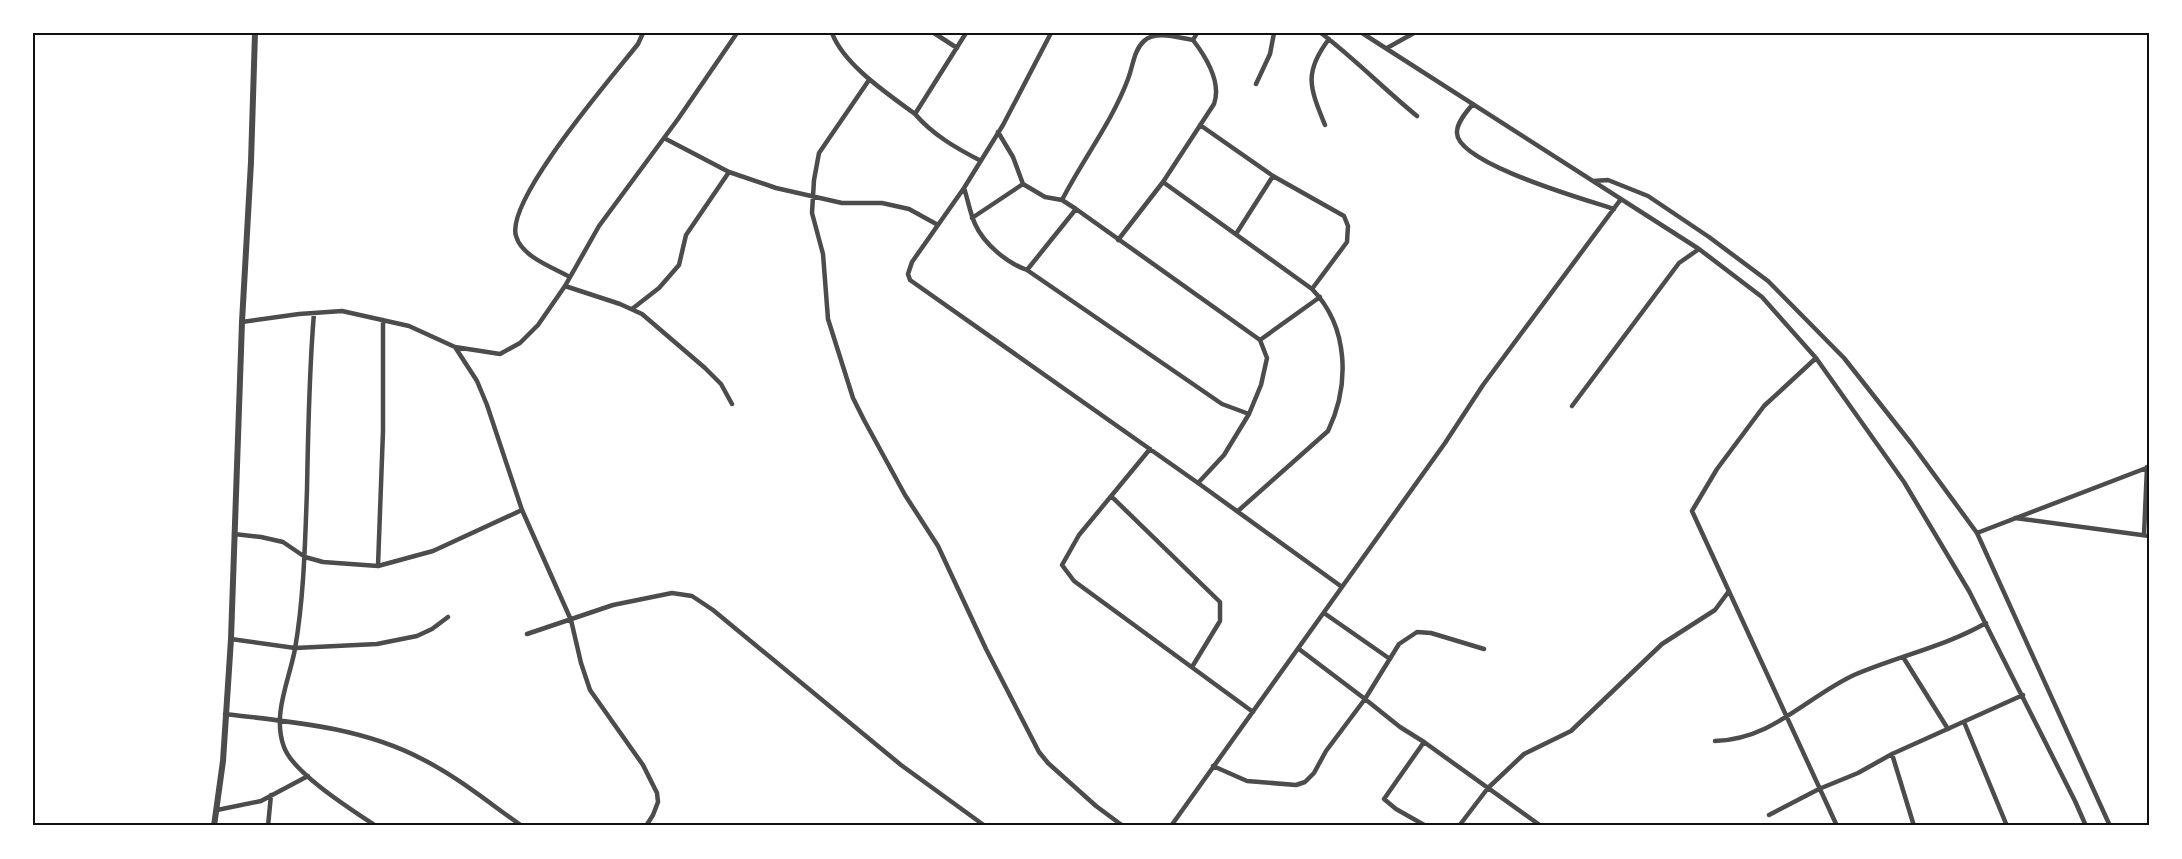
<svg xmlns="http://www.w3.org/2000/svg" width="2182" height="859" viewBox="0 0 2182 859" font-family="'PT Sans',sans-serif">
	<rect width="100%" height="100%" fill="#fff"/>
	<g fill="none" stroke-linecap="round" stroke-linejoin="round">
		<path stroke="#4c4c4c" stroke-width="4.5" d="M832,33C844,65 888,94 915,114
			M934,33L957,48
			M966,33L915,114C933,135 956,148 981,161
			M1051,33L1003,125L964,188L912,262L908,274L910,280L1198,483L1342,587L1171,826
			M1321,33C1355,59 1384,89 1417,116
			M1362,33L1699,249L1762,297L1816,358L1904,482L1969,591L2075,801L2086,826
			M1387,48L1414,33
			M869,80L819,153L814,180L812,213L823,254L828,319L853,398L864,420L905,495L938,546L986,649L1039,752L1048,763L1096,806L1123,826
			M1256,84L1270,54L1274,33
			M1473,104C1467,111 1457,122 1457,132C1455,163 1587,200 1614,209
			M1200,125L1273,176L1344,216L1348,226L1347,242L1312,289
			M1325,125C1310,88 1303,73 1329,39
			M664,138L729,172L776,188L842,203H882L909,209L938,225
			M1593,181L1608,180L1648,196L1709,237L1768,281L1844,358L1911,443L1977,533L2110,826
			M1163,182L1312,289C1349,327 1350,385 1328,431L1238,511
			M964,188C968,200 970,213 975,224C984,244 1007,263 1027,270L1222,404L1249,414L1261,385L1267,358L1260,340L1076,209L1062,200L1045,197L1023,184L1013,157L998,132
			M1062,200C1083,159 1112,122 1128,79C1133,66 1134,50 1144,41C1156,30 1179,38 1193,40
			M972,218L1023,184
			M1236,234L1273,176
			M1118,240L1163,182L1214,104C1222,82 1206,57 1193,40L1197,33
			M1027,270L1076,209
			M570,277C552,267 522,257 516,236C505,200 613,76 638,44L643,33
			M565,286L620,304L642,314L705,368L721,384L732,404
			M632,309L659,288L679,265L686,235L729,172
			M314,313C309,372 308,431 307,490C305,543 304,597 295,649C289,681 272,715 284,747C293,773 352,810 376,826
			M242,322L299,314L342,311L409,326L455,347L477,381L487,405L522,510L571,620L581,663L590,690L643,765L657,793L658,802L653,815L646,826
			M1260,340L1320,297
			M455,347L500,354L520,343L538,325L565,286L599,226L678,119L737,33
			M1816,358L1764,406L1717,469L1692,511L1837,826
			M1572,406L1679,263L1699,249
			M1150,449L1079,535L1062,565L1074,581L1253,712
			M1198,483L1224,455L1249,414
			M1112,497L1220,602V621L1192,667
			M2015,518L2149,536
			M1977,533L2149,467
			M234,534L261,537L283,542L305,557L323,562L378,566L383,431V320
			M2144,535L2147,467
			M378,566L433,551L522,510
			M1342,587L1445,443L1483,385L1621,199
			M1324,613L1390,659
			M527,634L613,605L672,593L692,596L713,610L901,765L985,826
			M231,639L295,648L377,644L417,636L432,629L448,617
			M1903,657L1948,729
			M225,714C292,722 361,727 422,759C458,777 489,803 522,826
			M1964,722L2007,826
			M1715,741C1773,739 1805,698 1854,675C1898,656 1944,647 1986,623
			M1424,742L1400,727L1365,699L1399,644L1417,632L1431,633L1484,649
			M1892,754L1914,826
			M1213,766L1247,781L1296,785L1305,782L1314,773L1326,751L1365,699L1299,649
			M217,810L261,801L308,776
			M1769,815L1819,789L1858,773L1892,754L2023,695
			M268,826L271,795
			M1426,826L1396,809L1384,799L1424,742L1541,826
			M1459,826L1488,788L1524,754L1571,731L1662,644L1715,610L1729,591"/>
		<path stroke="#4c4c4c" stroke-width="6" d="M214,826L223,761L231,639L242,322L251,162L255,33"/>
	</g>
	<rect width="2182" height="859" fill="none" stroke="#ffffff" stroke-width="69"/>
	<rect x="34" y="34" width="2114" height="790" fill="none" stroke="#111" stroke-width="2"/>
</svg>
